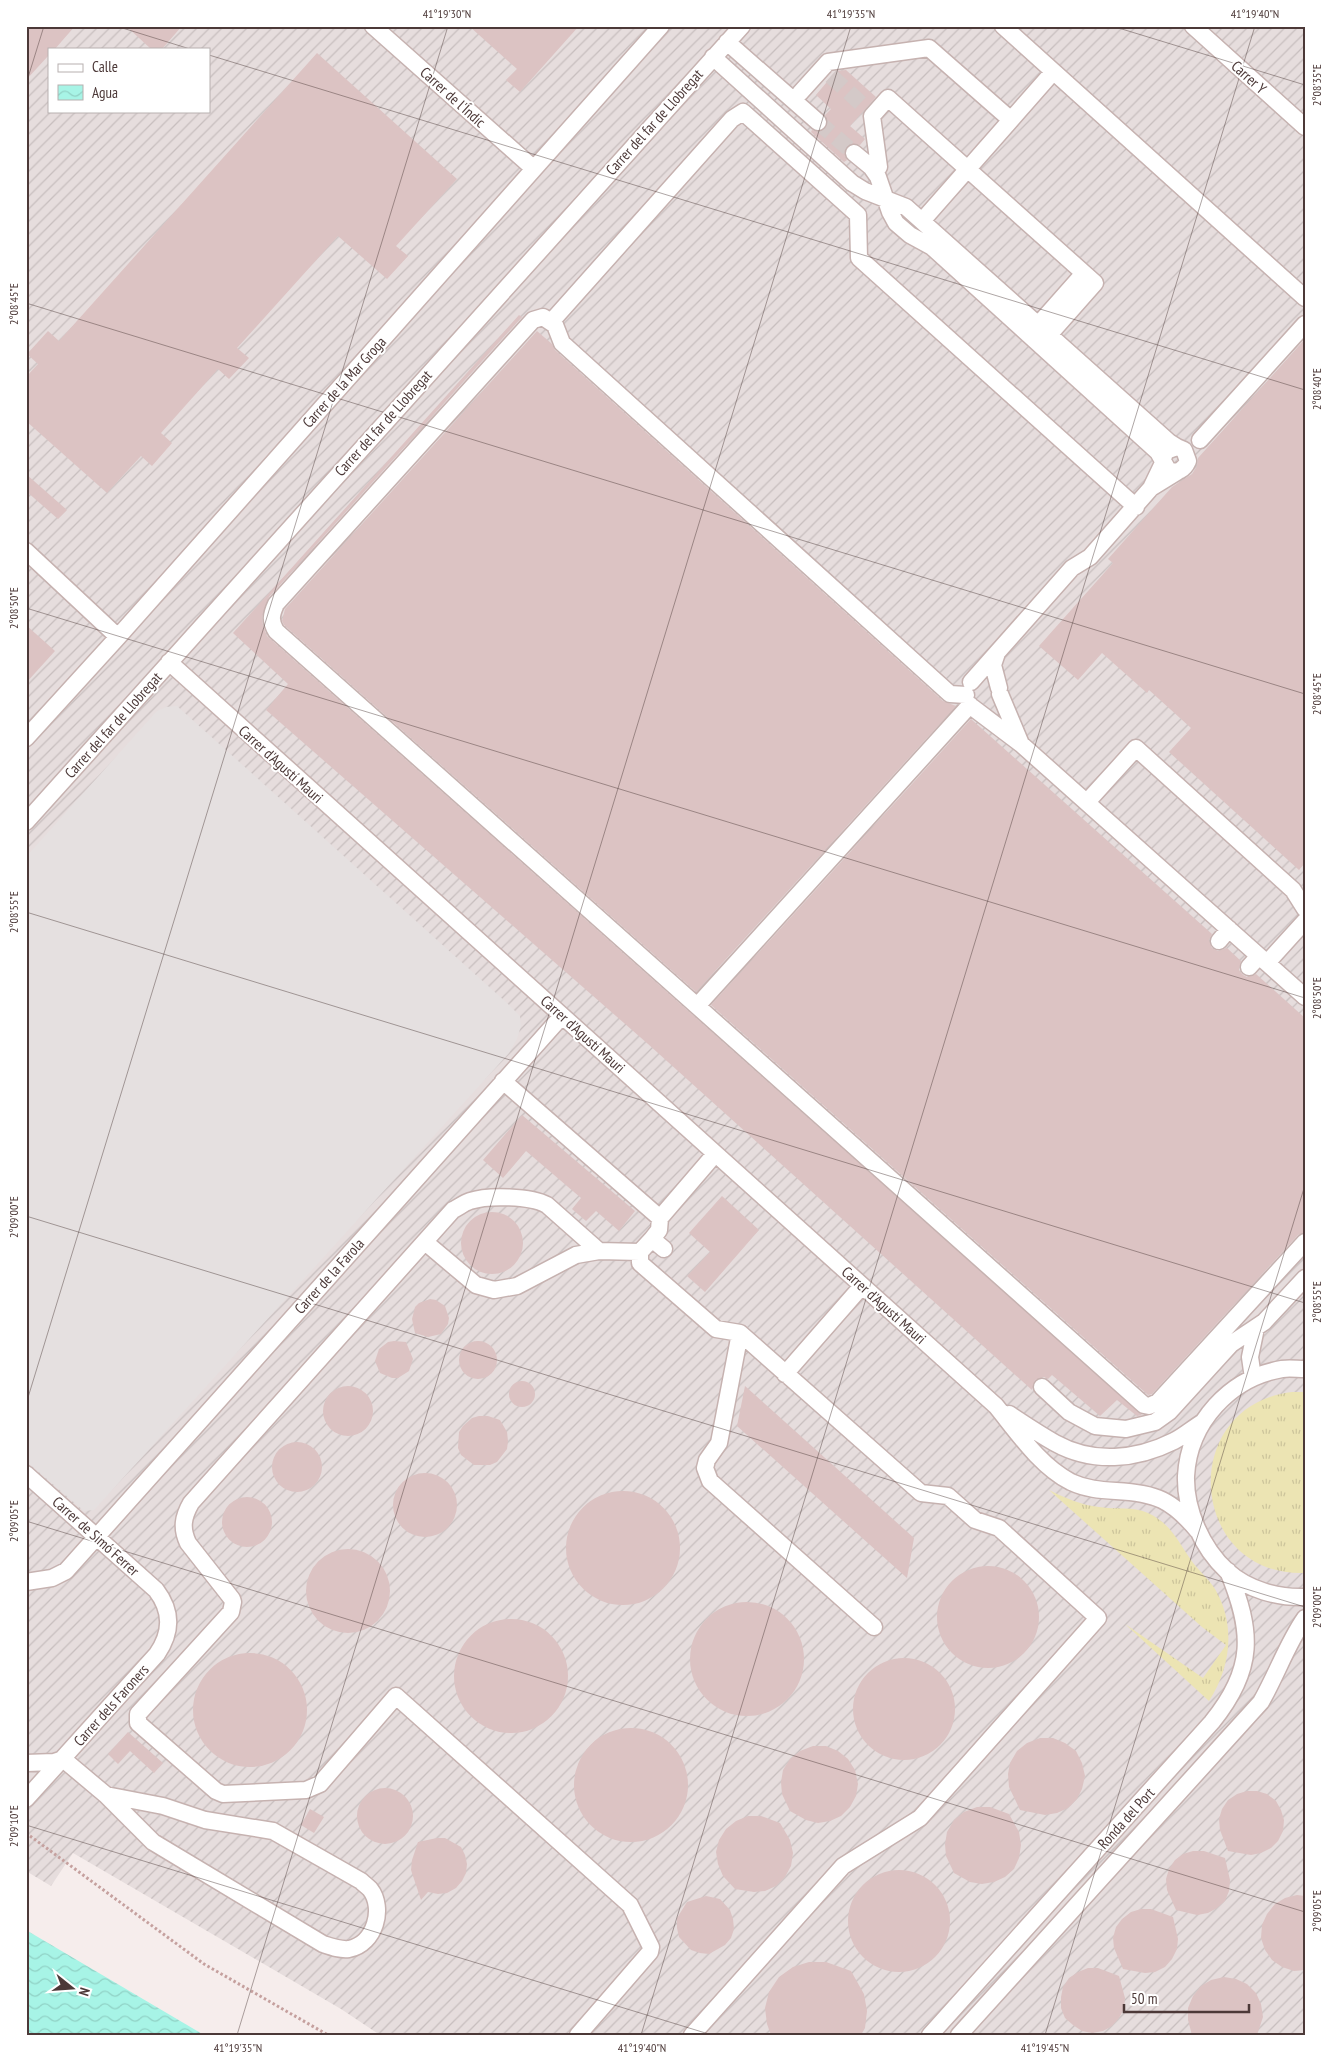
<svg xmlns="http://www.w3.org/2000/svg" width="1331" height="2061" viewBox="0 0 1331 2061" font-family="'PT Sans Narrow',sans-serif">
	<defs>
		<pattern id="industrial-furrows" width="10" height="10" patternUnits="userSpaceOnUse" patternTransform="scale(1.25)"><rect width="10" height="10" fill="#e6dddd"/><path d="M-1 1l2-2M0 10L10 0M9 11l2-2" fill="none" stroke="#c7bebe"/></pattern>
		<pattern id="grass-tufts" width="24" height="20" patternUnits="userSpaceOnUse" patternTransform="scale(1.25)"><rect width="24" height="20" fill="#ece4b3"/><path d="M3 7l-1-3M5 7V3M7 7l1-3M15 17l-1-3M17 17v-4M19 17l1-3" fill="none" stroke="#ccc49b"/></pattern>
		<pattern id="water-waves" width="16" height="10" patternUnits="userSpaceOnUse" patternTransform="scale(1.25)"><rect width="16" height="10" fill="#a7f4e6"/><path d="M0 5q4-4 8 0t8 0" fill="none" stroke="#91d2c6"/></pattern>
	</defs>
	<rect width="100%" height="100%" fill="#f6edec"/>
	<path fill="url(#industrial-furrows)" fill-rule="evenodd" d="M26,26H1305V2035H380L341,2009L73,1853L51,1886L26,1871ZM49,49H209V111H49Z"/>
	<path fill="url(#grass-tufts)" d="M1292,1392H1305L1304,1573C1188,1576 1176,1406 1292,1392Z
		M1049,1490C1065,1498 1081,1505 1099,1507C1116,1510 1132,1506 1148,1513C1170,1523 1178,1541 1191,1560C1198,1570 1208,1578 1215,1589C1236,1625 1231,1667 1209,1701L1125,1624L1203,1678L1226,1645L1202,1627Z"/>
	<path fill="#e5e0e0" d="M177,706L507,1003L520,1016L521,1026L517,1039L509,1053L94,1510L84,1511L26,1461V857L157,711L166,707Z"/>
	<path fill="url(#water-waves)" d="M26,1930L204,2035H26Z"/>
	<path fill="#dcc3c3" d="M26,26H75L55,49H49V55L26,80Z
		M126,26H182L162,49H151Z
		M469,26H579L520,92L506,80L517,69Z
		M317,53L457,179L396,246L408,256L387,279L338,236L237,348L249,358L229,379L218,369L161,433L172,443L152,466L141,456L107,493L26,421V377L38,364L27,354L48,331L59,341Z
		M846,70L876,97L850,126L865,139L860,145L851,144L847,146L844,152L847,160L844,162L811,132L812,130L821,132L825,129L828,123L825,115L831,109L816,95L836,71Z
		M519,315L522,317L269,597L262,617L263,626L267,636L1142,1415L1137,1416L1117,1400L1100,1416L1052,1375L1048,1379L1044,1377L1035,1380L1032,1390L648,1044L266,710L288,684L233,633Z
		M537,331L552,344L555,350L943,701L956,706L696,992L284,625L282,621L285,609Z
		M1305,339V863L1299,870L1169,752L1191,728L1149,690L1147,693L1102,653L1078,680L1039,646L1113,563L1108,559L1172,487L1192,474L1197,466L1198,458Z
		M26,474L67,510L58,519L26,491Z
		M26,625L55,651L26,683Z
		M971,719L1212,934L1209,940L1212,948L1218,951L1227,948L1241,961L1239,970L1243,975L1247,977L1256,974L1305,1018V1232L1298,1235L1152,1394L1148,1395L711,1005Z
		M522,1115L635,1211L619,1231L596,1211L586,1221L572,1209L581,1198L526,1151L503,1178L483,1160Z
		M722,1196L759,1230L705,1292L687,1276L710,1252L689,1233Z
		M461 1243a31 31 0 1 1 62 0a31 31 0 1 1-62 0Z
		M430,1299L436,1300L445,1306L449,1318L448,1324L441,1334L428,1337L415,1333L412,1319L415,1307L419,1303Z
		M394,1341L406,1342L413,1359L409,1371L398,1378H392L380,1373L375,1361L379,1349L388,1342Z
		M459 1360a19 19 0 1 1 38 0a19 19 0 1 1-38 0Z
		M509 1394a13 13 0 1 1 26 0a13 13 0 1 1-26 0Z
		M323 1411a25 25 0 1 1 50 0a25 25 0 1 1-50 0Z
		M745,1386L914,1538L907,1578L737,1426Z
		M479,1416H488L500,1420L507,1432L508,1441L507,1449L497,1462L490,1465H474L461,1455L458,1448L459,1432L463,1426L472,1418Z
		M272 1467a25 25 0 1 1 50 0a25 25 0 1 1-50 0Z
		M393 1505a32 32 0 1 1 64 0a32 32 0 1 1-64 0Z
		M566 1548a57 57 0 1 1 114 0a57 57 0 1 1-114 0Z
		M222 1522a25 25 0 1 1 50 0a25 25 0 1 1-50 0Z
		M306 1591a42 42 0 1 1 84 0a42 42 0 1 1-84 0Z
		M937 1617a51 51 0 1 1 102 0a51 51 0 1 1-102 0Z
		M690 1659a57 57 0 1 1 114 0a57 57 0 1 1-114 0Z
		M454 1676a57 57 0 1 1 114 0a57 57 0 1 1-114 0Z
		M193 1710a57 57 0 1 1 114 0a57 57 0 1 1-114 0Z
		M853 1709a51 51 0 1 1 102 0a51 51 0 1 1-102 0Z
		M574 1785a57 57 0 1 1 114 0a57 57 0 1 1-114 0Z
		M128,1732L163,1763L154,1773L130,1751L118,1764L108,1754Z
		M1040,1738H1053L1065,1743L1076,1751L1082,1763L1085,1776L1082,1789L1077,1799L1068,1808L1057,1813L1045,1815L1020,1810L1009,1787L1008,1774L1010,1763L1017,1751L1027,1743Z
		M813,1746H826L838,1751L848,1759L855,1770L858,1784L856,1796L850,1807L841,1816L830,1821L818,1823L806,1820L790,1811L782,1794L781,1782L783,1770L790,1759L800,1751Z
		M357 1816a28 28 0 1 1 56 0a28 28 0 1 1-56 0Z
		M1247,1791H1257L1267,1794L1276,1801L1281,1810L1284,1820L1283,1831L1278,1841L1271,1848L1261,1853L1251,1855L1228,1851L1220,1830L1219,1819L1222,1809L1228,1800L1237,1794Z
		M977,1807H990L1009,1814L1019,1832L1021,1845L1019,1858L1014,1869L1005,1877L994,1882L982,1884L970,1882L954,1873L946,1856L945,1844L947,1832L954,1820L964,1812Z
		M310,1809L324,1817L314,1833L301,1825Z
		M748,1816H761L780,1823L790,1840L793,1853L791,1866L785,1877L776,1886L765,1891L754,1892L735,1889L723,1876L718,1864L716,1852L719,1840L726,1829L736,1821Z
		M437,1838H445L461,1847L465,1855L467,1864L466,1873L462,1881L456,1888L447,1893L438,1894L428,1892L421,1900L411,1870L412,1860L418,1842Z
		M1193,1851H1204L1225,1858L1230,1880L1229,1891L1225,1901L1217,1908L1208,1913L1197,1915L1176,1910L1167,1890L1166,1879L1169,1869L1175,1860L1183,1854Z
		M848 1921a51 51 0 1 1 102 0a51 51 0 1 1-102 0Z
		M1297,1895L1305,1896V1970L1294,1971L1282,1967L1272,1960L1265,1950L1261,1938L1262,1925L1267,1914L1275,1904L1285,1898Z
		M706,1896L720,1899L730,1910L733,1919L734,1929L731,1938L725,1945L709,1954L700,1953L691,1950L679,1937L677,1928V1918L687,1902Z
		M1141,1909H1151L1173,1917L1178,1939L1177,1949L1172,1959L1165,1967L1155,1972L1145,1973L1123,1969L1114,1948L1113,1938L1116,1927L1122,1919L1131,1912Z
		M809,1962H826L851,1971L864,1994L867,2011L865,2028L861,2035H771L767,2024L765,2008L769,1992L779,1977L793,1967Z
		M1088,1968H1098L1119,1976L1125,1998L1124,2009L1119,2018L1112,2026L1103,2031L1092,2033L1082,2031L1073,2025L1065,2018L1061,2008V1997L1063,1987L1069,1978L1078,1972Z
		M1224,1977L1236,1979L1247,1984L1256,1993L1261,2004L1263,2017L1257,2035H1192L1188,2020V2008L1193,1996L1201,1986L1211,1980Z"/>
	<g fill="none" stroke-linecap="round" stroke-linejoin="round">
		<path stroke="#d4c9c8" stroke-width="16" stroke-dasharray="16 8" stroke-linecap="butt" d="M831,76L867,109
			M818,122L854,153"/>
		<defs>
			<path id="minor" d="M373,26L533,168
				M1003,26L1305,298
				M1193,26L1305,127
				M727,42L818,122
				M713,57L852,183L865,191L906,207L1169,442L1177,447
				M800,93L828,62L929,48L1011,120
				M854,153L871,167L878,177L890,212L896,223L910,235L932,247L1158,452L1168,470C1177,474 1184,470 1188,461L1184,450L1177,447L1166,451L1163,458
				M879,167L872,116L888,98L1095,283L1049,335
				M922,221L1053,72
				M551,322L732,119L743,112L858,215L859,258L1136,507
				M1038,325L1084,273
				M1200,440L1305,324
				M1163,463L1151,488L1177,472
				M26,551L118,637
				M997,653L993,665L999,688
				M169,662L996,1406C1018,1433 1040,1466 1071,1482C1086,1489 1100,1490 1116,1491C1156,1493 1172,1500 1198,1531
				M971,682L1072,568L1090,557L1151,488
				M966,695L950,694L562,343L555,325L543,317L533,320L276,604C271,615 270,621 276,631L697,1006L970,705
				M972,707L1021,744L1000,694
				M26,738L118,637L661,26
				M1021,744L1259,956
				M1087,802L1136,748L1293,890L1305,909
				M26,822L742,26
				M1219,941L1229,929
				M1267,963L1305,921
				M1249,967L1259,956L1305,997
				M697,1006L1144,1405L1149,1406L1158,1402L1305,1242
				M503,1081L660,1218
				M425,1242L476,1285L494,1290L517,1286L576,1255L599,1251
				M664,1249L652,1239L659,1230L660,1218L715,1154
				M640,1252V1263L716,1329L740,1333L921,1493L948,1496L975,1520L999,1528L1098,1618L920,1818L843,1866L692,2035
				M740,1333L719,1443L707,1460L705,1468L710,1481L874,1627
				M1305,1369C1297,1369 1289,1368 1282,1369C1230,1378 1189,1422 1186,1476C1185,1510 1202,1548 1227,1571C1248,1590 1278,1598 1305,1597
				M785,1374L862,1286
				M1253,1378L1250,1357L1256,1328
				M1042,1387L1069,1412L1095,1426L1126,1429L1155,1422L1169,1412L1231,1344L1264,1322L1305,1278
				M1009,1414C1024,1424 1039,1434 1055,1443C1093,1464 1136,1460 1174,1441C1184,1436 1193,1428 1203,1422
				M26,1474L156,1590C172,1611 172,1632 157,1654L26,1799
				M26,1582L52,1578L66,1571L562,1016
				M26,1763L54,1762L63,1759L106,1795L153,1842L323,1944C332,1947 340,1950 349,1949C375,1944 385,1908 370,1889C367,1886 364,1884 361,1881L273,1831L205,1820L163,1806L106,1795
				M578,2035L650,1952L651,1947L630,1905L396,1696L320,1784L306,1790L223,1794L216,1791L138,1723V1714L231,1612L233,1602L232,1599L188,1543C181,1528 183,1517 191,1503L453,1210C459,1207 464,1203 470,1201C488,1195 531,1196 547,1205L599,1251L640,1252L652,1239
				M930,2035L1212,1722C1255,1669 1253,1632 1228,1571
				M959,2035L1261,1702C1277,1674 1287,1644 1305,1618"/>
		</defs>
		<use href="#minor" stroke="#c6b2b0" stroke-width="19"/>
		<path stroke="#c5a09e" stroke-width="3" stroke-dasharray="2.5 2.5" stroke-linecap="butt" d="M26,1833L204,1964L328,2035"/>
		<use href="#minor" stroke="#fff" stroke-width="16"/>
	</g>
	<path fill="none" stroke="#4c3938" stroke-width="1" stroke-opacity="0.45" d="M116,26L190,49M1112,26L1305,85M209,55L1305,390M26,84L44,26M26,303L1305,694M26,608L1305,998M26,912L1305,1303M26,1216L1305,1607M26,1404L448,26M26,1521L1305,1912M26,1825L712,2035M237,2035L851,26M641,2035L1255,26M1045,2035L1305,1185"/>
	<g text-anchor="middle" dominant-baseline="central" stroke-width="4" stroke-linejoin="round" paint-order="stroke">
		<g font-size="15" fill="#4c3938" stroke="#fff">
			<text transform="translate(1249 77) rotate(42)">Carrer Y</text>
			<text transform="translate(453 97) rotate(42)">Carrer de l'Índic</text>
			<text transform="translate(654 122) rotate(-48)">Carrer del far de Llobregat</text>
			<text transform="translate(344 382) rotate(-48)">Carrer de la Mar Groga</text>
			<text transform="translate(383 423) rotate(-48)">Carrer del far de Llobregat</text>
			<text transform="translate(113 725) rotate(-48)">Carrer del far de Llobregat</text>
			<text transform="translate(281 764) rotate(42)">Carrer d'Agustí Mauri</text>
			<text transform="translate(583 1034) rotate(42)">Carrer d'Agustí Mauri</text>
			<text transform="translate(329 1276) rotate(-48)">Carrer de la Farola</text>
			<text transform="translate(884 1305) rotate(42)">Carrer d'Agustí Mauri</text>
			<text transform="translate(96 1536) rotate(42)">Carrer de Simó Ferrer</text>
			<text transform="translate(111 1705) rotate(-48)">Carrer dels Faroners</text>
			<text transform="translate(1126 1818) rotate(-48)">Ronda del Port</text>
		</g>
	</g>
	<rect width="1331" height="2061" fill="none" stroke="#ffffff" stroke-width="55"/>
	<rect x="48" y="48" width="162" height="65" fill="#ffffff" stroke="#b7b0af"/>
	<rect x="58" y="64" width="25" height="8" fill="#ffffff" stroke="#b7b0af"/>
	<text x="92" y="72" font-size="15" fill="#4c3938">Calle</text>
	<rect x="58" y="85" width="25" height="15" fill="url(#water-waves)" stroke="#b7b0af"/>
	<text x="92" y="98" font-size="15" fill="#4c3938">Agua</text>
	<g transform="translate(72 1988) rotate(107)" stroke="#ffffff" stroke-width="4" paint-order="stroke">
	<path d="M0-4L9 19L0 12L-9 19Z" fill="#4c3938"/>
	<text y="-8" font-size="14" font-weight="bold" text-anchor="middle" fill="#4c3938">N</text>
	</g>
	<path d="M1124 2004v8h125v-8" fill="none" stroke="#4c3938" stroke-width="2.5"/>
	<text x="1131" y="2004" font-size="15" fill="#4c3938" stroke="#ffffff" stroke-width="4" paint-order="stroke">50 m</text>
	<rect x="28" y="28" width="1276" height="2006" fill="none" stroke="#4c3938" stroke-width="2"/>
	<g font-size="12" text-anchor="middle" fill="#4c3938">
		<text x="447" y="18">41°19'30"N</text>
		<text x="851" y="18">41°19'35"N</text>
		<text x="1255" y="18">41°19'40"N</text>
		<text transform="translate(1317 85) rotate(-90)" y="4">2°08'35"E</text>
		<text transform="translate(14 304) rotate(-90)" y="4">2°08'45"E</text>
		<text transform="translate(1317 389) rotate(-90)" y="4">2°08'40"E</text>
		<text transform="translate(14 608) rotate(-90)" y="4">2°08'50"E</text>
		<text transform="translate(1317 694) rotate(-90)" y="4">2°08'45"E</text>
		<text transform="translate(14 912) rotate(-90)" y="4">2°08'55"E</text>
		<text transform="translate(1317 998) rotate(-90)" y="4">2°08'50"E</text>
		<text transform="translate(14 1217) rotate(-90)" y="4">2°09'00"E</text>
		<text transform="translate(1317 1302) rotate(-90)" y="4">2°08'55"E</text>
		<text transform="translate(14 1521) rotate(-90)" y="4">2°09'05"E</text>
		<text transform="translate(1317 1607) rotate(-90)" y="4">2°09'00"E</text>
		<text transform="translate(14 1826) rotate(-90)" y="4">2°09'10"E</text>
		<text transform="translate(1317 1911) rotate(-90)" y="4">2°09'05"E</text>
		<text x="238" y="2052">41°19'35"N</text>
		<text x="642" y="2052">41°19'40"N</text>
		<text x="1045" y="2052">41°19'45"N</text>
	</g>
</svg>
